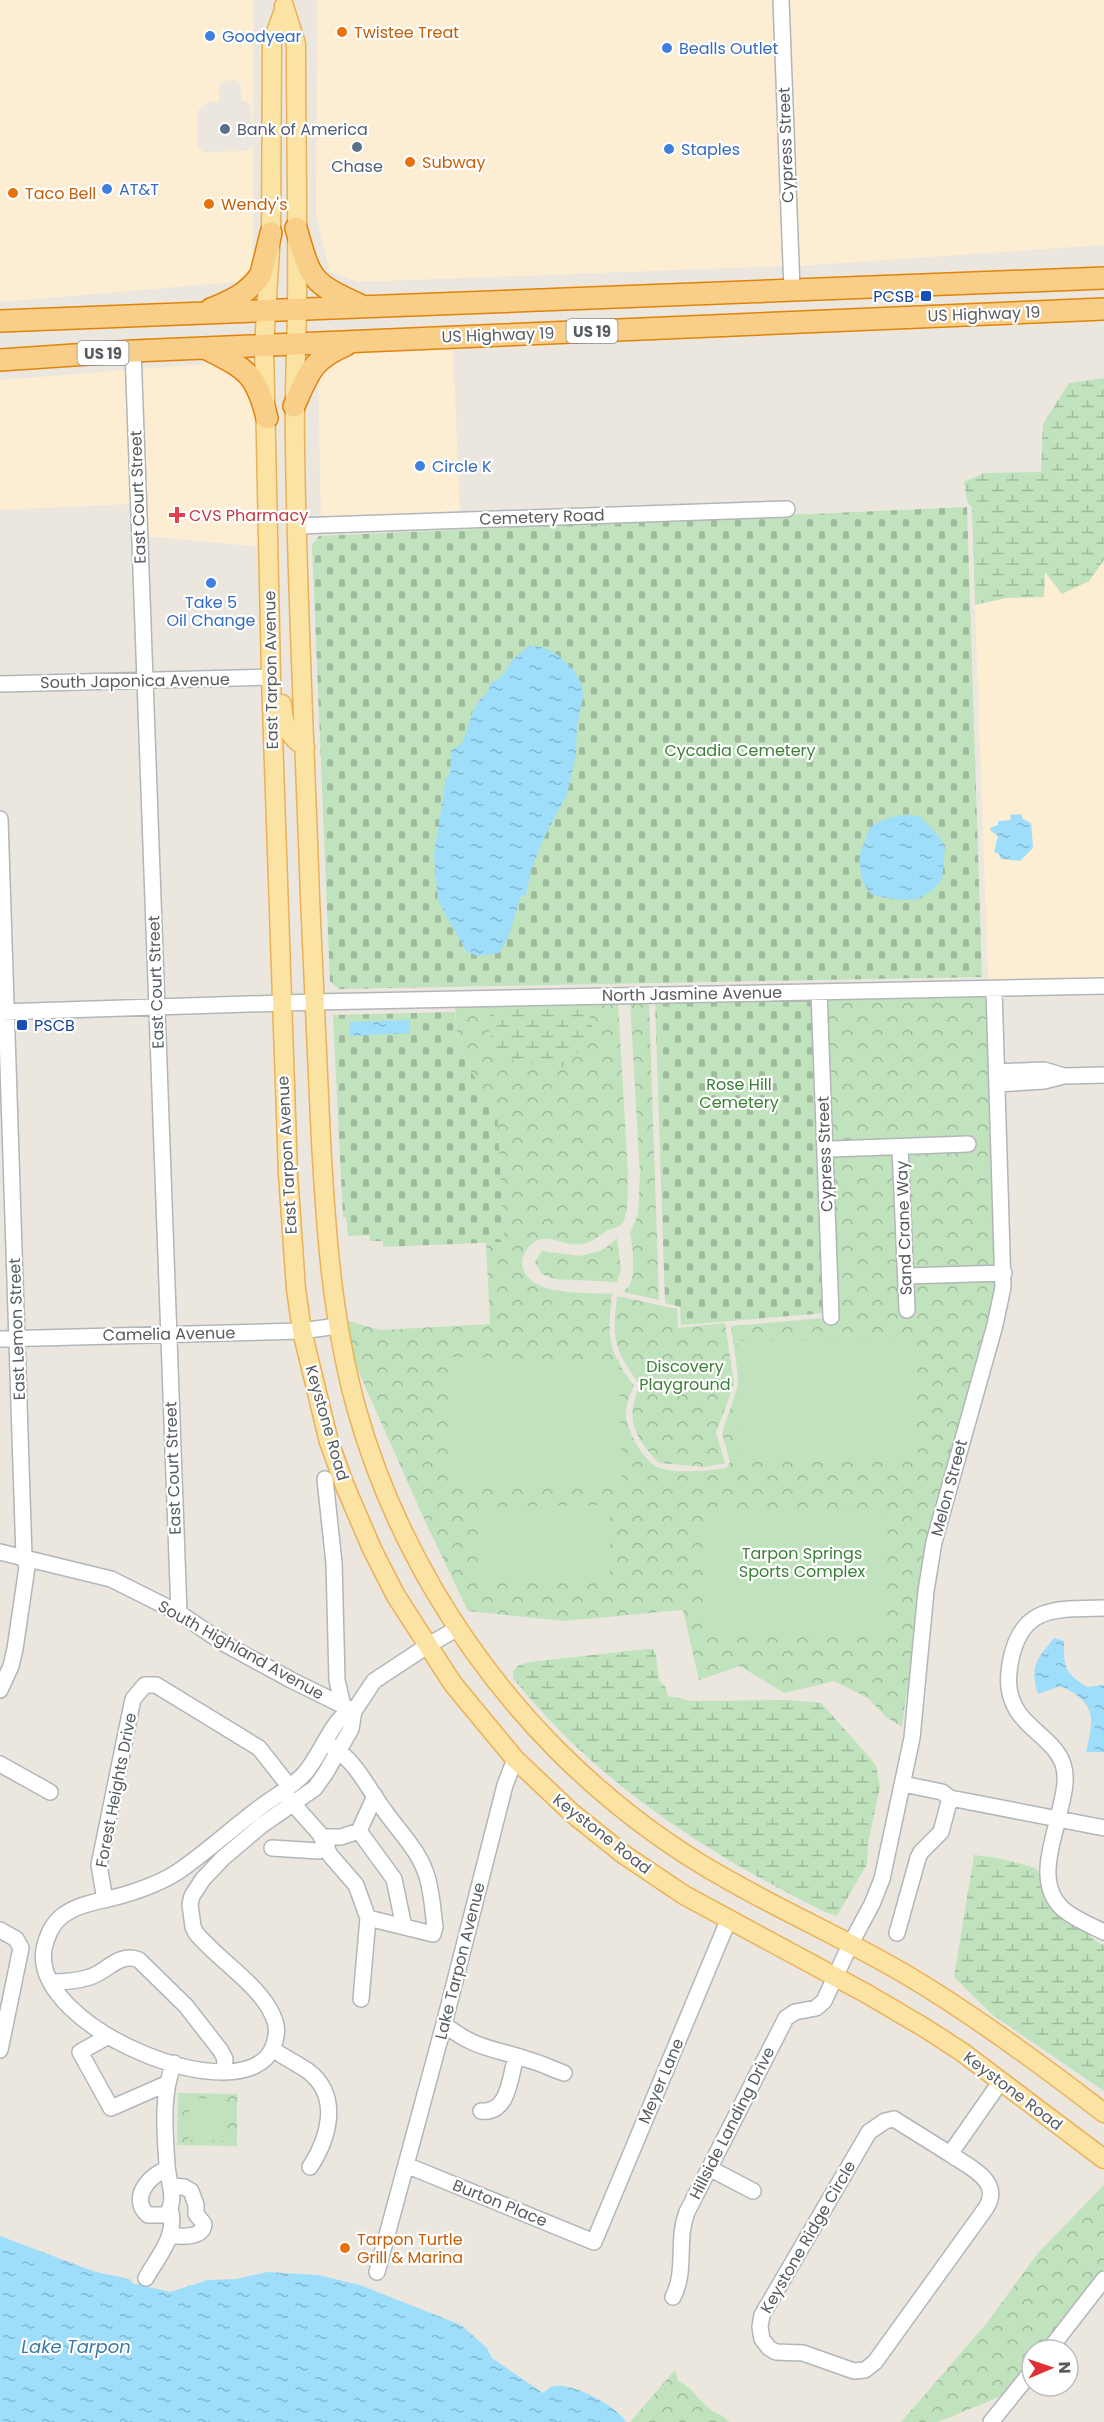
<svg xmlns="http://www.w3.org/2000/svg" width="1104" height="2422" viewBox="0 0 1104 2422" font-family="Poppins,sans-serif">
	<defs>
		<pattern id="forest-crowns" width="20" height="18" patternUnits="userSpaceOnUse" patternTransform="scale(1.5)"><rect width="20" height="18" fill="#c0e2bc"/><path d="M2 6a3 3 0 1 1 6 0M12 15a3 3 0 1 1 6 0" fill="none" stroke="#9fba9c"/></pattern>
		<pattern id="wetland-marsh" width="20" height="14" patternUnits="userSpaceOnUse" patternTransform="scale(1.5)"><rect width="20" height="14" fill="#c0e2bc"/><path d="M1 5h8M5 5V1M11 12h8M15 12V8" fill="none" stroke="#9fba9c"/></pattern>
		<pattern id="cemetery-stones" width="16" height="16" patternUnits="userSpaceOnUse" patternTransform="scale(1.5)"><rect width="16" height="16" fill="#c0e2bc"/><path d="M2 7V4a2 2 0 0 1 4 0v3zM10 15v-3a2 2 0 0 1 4 0v3z" fill="#9fba9c"/></pattern>
		<pattern id="water-ripples" width="26" height="14" patternUnits="userSpaceOnUse" patternTransform="scale(1.5)"><rect width="26" height="14" fill="#9fdefb"/><path d="M2 4q2-2 4 0t4 0M15 11q2-2 4 0t4 0" fill="none" stroke="#84b7cf"/></pattern>
	</defs>
	<rect width="100%" height="100%" fill="#ebe7df"/>
	<path fill="#fcedd3" fill-rule="evenodd" d="M0,0H254L253,141L251,106L246,101H242L241,85L236,80L224,81L219,86V102H209L197,112L198,147L203,152L247,151L253,146V275L248,281L0,302Z
		M317,0H774L785,266L358,282L330,272L316,216Z
		M787,0H1104V245L798,266Z
		M453,347L460,511L321,520L318,369L356,350Z
		M213,363L252,389L260,416L262,547L145,536L140,369Z
		M127,370L132,504L0,510V380Z
		M1104,560V981L982,982L988,977L975,605L1006,598L1043,597L1045,572L1089,581ZM1010,815L1031,823L1033,848L995,843L999,836L990,828L1012,820Z"/>
	<path fill="url(#forest-crowns)" d="M988,995L997,1286L991,1316L929,1534L902,1727L886,1717L868,1698L834,1681L784,1693L740,1666L699,1680L683,1610L563,1621L468,1611L424,1519L348,1348L342,1319L380,1330L490,1324L486,1243L504,1242L497,1110L470,1070L458,1041L455,1006L618,1001L628,1175C627,1188 630,1214 621,1225C617,1229 609,1228 605,1232C595,1240 586,1246 572,1244C560,1243 548,1235 536,1241C529,1244 522,1255 522,1263C525,1298 589,1292 614,1294L612,1296C607,1340 608,1350 634,1386C630,1394 625,1407 626,1417C628,1432 643,1460 657,1467C671,1474 711,1471 726,1468L730,1462L722,1433L739,1383L731,1326L824,1318L825,1323L837,1322L825,997Z
		M630,1001H649L659,1300L623,1292L630,1285L633,1274V1252L630,1233L638,1215L640,1175Z
		M617,1238L621,1269L617,1282L553,1279L542,1274L535,1262L542,1251L580,1256L603,1250Z
		M617,1296L677,1309L678,1328L725,1323L734,1384L716,1433L725,1463L706,1467L659,1463C635,1438 624,1419 640,1385C614,1349 612,1340 617,1296Z
		M178,2093L237,2094V2146L177,2145Z
		M1104,2185V2268L1041,2350H1032V2361L1006,2394L938,2422H901L986,2324L1038,2253Z
		M675,2370L678,2381C693,2387 699,2402 713,2411C719,2415 724,2415 729,2422H630Z"/>
	<path fill="url(#wetland-marsh)" d="M1104,378V560L1089,581L1062,594L1045,572L1044,597L1006,598L975,605L972,507L968,504L964,482L984,473L1041,472L1043,424L1069,383Z
		M587,1002L594,1037L562,1067L501,1059L489,1031L491,1004Z
		M647,1649H653L656,1655L659,1681L665,1686L668,1696L692,1701L790,1700L821,1703L872,1760L876,1766L880,1787L868,1844L867,1864L837,1916L825,1912C706,1853 598,1784 513,1678V1671L519,1665L530,1662Z
		M974,1855L998,1858L1036,1868L1053,1903L1097,1942L1104,1945V2091L994,2016L954,1977Z"/>
	<path fill="url(#cemetery-stones)" d="M967,507L982,977L339,989L330,981L312,545L319,536Z
		M818,997L827,1313L681,1325L680,1307L665,1303L655,998Z
		M455,1012L458,1041L470,1070L497,1110L504,1242L383,1247V1241H370V1235L348,1236L346,1217H343L333,1015Z"/>
	<path fill="#c0e2bc" d="M913,1340L918,1462L737,1461L738,1341Z
		M451,1357L619,1360L622,1482L448,1483Z
		M610,1505V1578L482,1582L480,1507Z
		M708,1507L888,1513L883,1636L702,1630Z
		M189,2098L227,2099V2117L189,2116Z
		M188,2122H227V2141L188,2140Z"/>
	<path fill="url(#water-ripples)" d="M529,646L542,647L558,655L573,669L582,684L583,696L577,726L576,755L567,794L544,838L531,870L526,895L521,896L508,938L499,953L477,956L466,951L438,901L434,854L446,778L450,773L451,751L463,742L472,713L481,698L487,694L490,684L502,676L513,659Z
		M1021,814L1023,819L1031,823L1033,848L1020,861L1001,859L999,854L994,852L998,836L991,831L990,828L998,825V821L1011,820L1010,815Z
		M904,815L919,816L940,837L945,847L942,880L934,889L919,899L900,900L881,897L871,894L863,883L859,863L861,850L871,826L888,818Z
		M410,1020V1033L350,1036L349,1022Z
		M1054,1638L1064,1641C1064,1668 1064,1672 1087,1687L1104,1685V1752H1086C1094,1717 1097,1704 1061,1686L1038,1694C1029,1666 1037,1659 1054,1638Z
		M0,2236L93,2271C106,2275 118,2275 131,2280L132,2283L170,2292L208,2280L236,2279L267,2272L318,2275L360,2285L461,2325L487,2348L492,2358L543,2393C546,2391 548,2388 551,2387C569,2380 617,2406 626,2422H0Z"/>
	<g fill="none" stroke-linecap="round" stroke-linejoin="round">
		<defs>
			<path id="minor" d="M781,0L792,290
				M133,351L179,1613
				M297,526L787,509
				M0,684L271,677
				M0,819L24,1557L27,1567L15,1649L11,1666L0,1690
				M819,992L831,1317
				M0,1012L314,1002L1104,986
				M997,1072L1044,1070L1064,1076
				M998,1084L1044,1081L1064,1076L1104,1075
				M900,1147L907,1310
				M831,1149L968,1144
				M906,1276L1004,1273
				M0,1339L302,1331L337,1326
				M325,1479L334,1563L337,1680L343,1706
				M0,1552L111,1579L179,1613L225,1644L291,1680L354,1711L374,1681L427,1646L458,1628
				M1104,1608C1055,1609 1020,1605 1010,1664C1007,1682 1008,1696 1018,1712C1031,1731 1055,1742 1063,1764C1069,1782 1061,1802 1058,1819L1104,1828
				M354,1711L351,1729L325,1774L315,1788L262,1825L223,1858L203,1879L192,1896L190,1904L193,1927L196,1933C218,1960 260,1985 273,2016C278,2026 277,2037 273,2047C246,2116 30,2028 44,1949C46,1938 52,1924 61,1917C76,1904 101,1901 120,1896C141,1890 161,1883 179,1871C205,1853 228,1832 254,1812C270,1799 290,1789 304,1774C318,1759 330,1727 342,1717C345,1715 350,1713 354,1711Z
				M0,1764L50,1792
				M903,1784L942,1792L950,1798L1058,1819C1051,1847 1037,1886 1063,1909C1074,1919 1090,1925 1104,1932
				M287,1797L320,1834L330,1855L356,1885L368,1918L433,1934L435,1927C433,1912 432,1895 428,1880C421,1852 400,1833 384,1810C367,1787 356,1761 331,1746
				M359,1831L394,1879L404,1927
				M321,1837H341L359,1831L375,1796
				M272,1848L319,1851L327,1846
				M105,1900L99,1865L133,1699L145,1685H156L259,1748L289,1786
				M0,1930L16,1939L21,1948L0,2050
				M897,1933L918,1858L921,1852L941,1832L950,1798
				M52,1982C65,1982 77,1981 90,1977C108,1971 119,1952 139,1960L186,2006L221,2051L225,2059L224,2072
				M361,1999L368,1918
				M444,2024C474,2049 494,2048 529,2060C541,2063 552,2069 564,2073
				M107,2037L80,2052L111,2108L166,2084
				M272,2049C284,2057 296,2063 308,2071C341,2096 329,2138 310,2167
				M481,2111C509,2114 510,2077 516,2056
				M950,2154C969,2167 1003,2181 986,2208L875,2362L865,2370L854,2371L803,2353L776,2352L769,2348L762,2339L760,2327L762,2315L869,2132L885,2121L894,2119L950,2154L1001,2081
				M406,2165L594,2242L728,1921
				M709,2168L753,2191
				M167,2169C149,2175 129,2199 148,2215H166C178,2199 168,2183 167,2165C165,2133 161,2094 174,2063
				M170,2235C182,2237 203,2238 204,2224L196,2214V2205L191,2191L184,2187L172,2186
				M377,2272L444,2024L505,1785L515,1759
				M146,2278C158,2256 178,2236 170,2209
				M673,2297C687,2270 676,2240 687,2212L786,2018L795,2012L816,2008L824,2001L850,1945L872,1904L882,1879L912,1738L926,1591L934,1542L995,1325L1003,1287L994,989
				M1049,2350L1104,2279
				M991,2422L1032,2371"/>
			<path id="major" d="M284,6L296,44C296,134 298,223 297,313C296,357 294,402 295,447C297,597 305,747 310,898C313,979 317,1060 321,1141C326,1232 332,1319 356,1407C392,1536 463,1655 557,1750C609,1802 668,1847 732,1882C792,1916 856,1944 915,1980C981,2020 1043,2066 1104,2113
				M284,10L272,43L271,233L264,346L271,677L288,1174L296,1289L302,1331L329,1442L345,1486L372,1549L396,1596L453,1684L515,1759L572,1813L623,1854L684,1895L869,1995L925,2028L962,2052L1104,2159
				M282,704C283,723 288,737 305,747"/>
			<path id="highway" d="M296,228C311,280 310,282 360,305
				M211,309C231,301 249,293 261,274L271,233
				M0,321L1104,278
				M207,349C246,369 256,373 267,418
				M0,360L133,351L1104,309
				M294,406C309,373 311,360 346,345"/>
		</defs>
		<use href="#minor" stroke="#b2b6ba" stroke-width="18"/>
		<use href="#major" stroke="#ebb058" stroke-width="21"/>
		<use href="#highway" stroke="#e18309" stroke-width="24"/>
		<use href="#minor" stroke="#fff" stroke-width="15"/>
		<use href="#major" stroke="#fbe3a4" stroke-width="18"/>
		<use href="#highway" stroke="#f8ce89" stroke-width="21"/>
	</g>
	<g fill="#e8710a" stroke="#fff" stroke-width="2">
		<circle cx="342" cy="32" r="6"/>
		<circle cx="410" cy="162" r="6"/>
		<circle cx="13" cy="193" r="6"/>
		<circle cx="209" cy="204" r="6"/>
		<circle cx="345" cy="2248" r="6"/>
	</g>
	<g fill="#3f7fe0" stroke="#fff" stroke-width="2">
		<circle cx="210" cy="36" r="6"/>
		<circle cx="667" cy="48" r="6"/>
		<circle cx="669" cy="149" r="6"/>
		<circle cx="107" cy="189" r="6"/>
		<circle cx="420" cy="466" r="6"/>
		<circle cx="211" cy="583" r="6"/>
	</g>
	<g fill="#5c6f8a" stroke="#fff" stroke-width="2">
		<circle cx="225" cy="129" r="6"/>
		<circle cx="357" cy="147" r="6"/>
	</g>
	<g fill="#1a4fb4" stroke="#fff" stroke-width="2">
		<rect x="920" y="290" width="12" height="12" rx="3"/>
		<rect x="16" y="1019" width="12" height="12" rx="3"/>
	</g>
	<path fill="#e0444e" stroke="#fff" stroke-width="2" d="M174 506h6v6h6v6h-6v6h-6v-6h-6v-6h6z"/>
	<g text-anchor="middle" dominant-baseline="central" stroke-width="4.5" stroke-linejoin="round" paint-order="stroke">
		<g fill="#fff" stroke="#8a8d90" stroke-width="1.5">
			<rect x="566.5" y="319" width="51" height="24" rx="4.5"/>
			<rect x="77.5" y="341" width="51" height="24" rx="4.5"/>
		</g>
		<g font-size="15" font-weight="bold" fill="#585c60">
			<text x="592" y="331">US 19</text>
			<text x="103" y="353">US 19</text>
		</g>
		<g font-size="16" fill="#c56008" stroke="#fff" text-anchor="start">
			<text x="354" y="32">Twistee Treat</text>
			<text x="422" y="162">Subway</text>
			<text x="25" y="193">Taco Bell</text>
			<text x="221" y="204">Wendy's</text>
			<text x="357" y="2239">Tarpon Turtle<tspan x="357" dy="18">Grill &amp; Marina</tspan></text>
		</g>
		<g font-size="16" fill="#366cbe" stroke="#fff" text-anchor="start">
			<text x="222" y="36">Goodyear</text>
			<text x="679" y="48">Bealls Outlet</text>
			<text x="681" y="149">Staples</text>
			<text x="119" y="189">AT&amp;T</text>
			<text x="432" y="466">Circle K</text>
			<text x="211" y="602" text-anchor="middle">Take 5<tspan x="211" dy="18">Oil Change</tspan></text>
		</g>
		<g font-size="16" fill="#4e5e75" stroke="#fff" text-anchor="start">
			<text x="237" y="129">Bank of America</text>
			<text x="357" y="166" text-anchor="middle">Chase</text>
		</g>
		<g font-size="16" fill="#585c60" stroke="#fff">
			<text transform="translate(786 145) rotate(-92)">Cypress Street</text>
			<text transform="translate(984 314) rotate(-2)">US Highway 19</text>
			<text transform="translate(498 335) rotate(-2)">US Highway 19</text>
			<text transform="translate(138 497) rotate(-92)">East Court Street</text>
			<text transform="translate(542 517) rotate(-2)">Cemetery Road</text>
			<text transform="translate(271 670) rotate(-91)">East Tarpon Avenue</text>
			<text transform="translate(135 681) rotate(-1)">South Japonica Avenue</text>
			<text transform="translate(156 982) rotate(-92)">East Court Street</text>
			<text transform="translate(692 994) rotate(-1)">North Jasmine Avenue</text>
			<text transform="translate(825 1154) rotate(-92)">Cypress Street</text>
			<text transform="translate(287 1155) rotate(-93)">East Tarpon Avenue</text>
			<text transform="translate(904 1228) rotate(-92)">Sand Crane Way</text>
			<text transform="translate(17 1329) rotate(-92)">East Lemon Street</text>
			<text transform="translate(169 1334) rotate(-1)">Camelia Avenue</text>
			<text transform="translate(327 1423) rotate(74)">Keystone Road</text>
			<text transform="translate(173 1468) rotate(-92)">East Court Street</text>
			<text transform="translate(949 1488) rotate(-75)">Melon Street</text>
			<text transform="translate(241 1650) rotate(29)">South Highland Avenue</text>
			<text transform="translate(116 1790) rotate(-79)">Forest Heights Drive</text>
			<text transform="translate(602 1834) rotate(38)">Keystone Road</text>
			<text transform="translate(460 1961) rotate(-76)">Lake Tarpon Avenue</text>
			<text transform="translate(661 2081) rotate(-67)">Meyer Lane</text>
			<text transform="translate(1013 2091) rotate(37)">Keystone Road</text>
			<text transform="translate(732 2123) rotate(-63)">Hillside Landing Drive</text>
			<text transform="translate(500 2203) rotate(22)">Burton Place</text>
			<text transform="translate(808 2237) rotate(-60)">Keystone Ridge Circle</text>
		</g>
		<g font-size="16" fill="#164399" stroke="#fff" text-anchor="end">
			<text x="914" y="296">PCSB</text>
			<text x="34" y="1025" text-anchor="start">PSCB</text>
		</g>
		<g font-size="16" fill="#be3a42" stroke="#fff" text-anchor="start">
			<text x="189" y="515">CVS Pharmacy</text>
		</g>
		<g font-size="16" fill="#3c8037" stroke="#fff">
			<text x="740" y="750">Cycadia Cemetery</text>
			<text x="739" y="1084">Rose Hill<tspan x="739" dy="18">Cemetery</tspan></text>
			<text x="685" y="1366">Discovery<tspan x="685" dy="18">Playground</tspan></text>
			<text x="802" y="1553">Tarpon Springs<tspan x="802" dy="18">Sports Complex</tspan></text>
		</g>
		<g font-size="18" font-style="italic" fill="#3c7aa2" stroke="#fff">
			<text x="76" y="2346">Lake Tarpon</text>
		</g>
	</g>
	<g transform="translate(1050 2368) rotate(88)"><circle r="28" fill="#ffffff" stroke="#bcbebf" stroke-width="1.5"/>
	<path d="M0-4.5L10 22L0 15L-10 22Z" fill="#e12f36"/>
	<text y="-9" font-size="16" font-weight="bold" text-anchor="middle" fill="#585c60">N</text>
	</g>
</svg>
